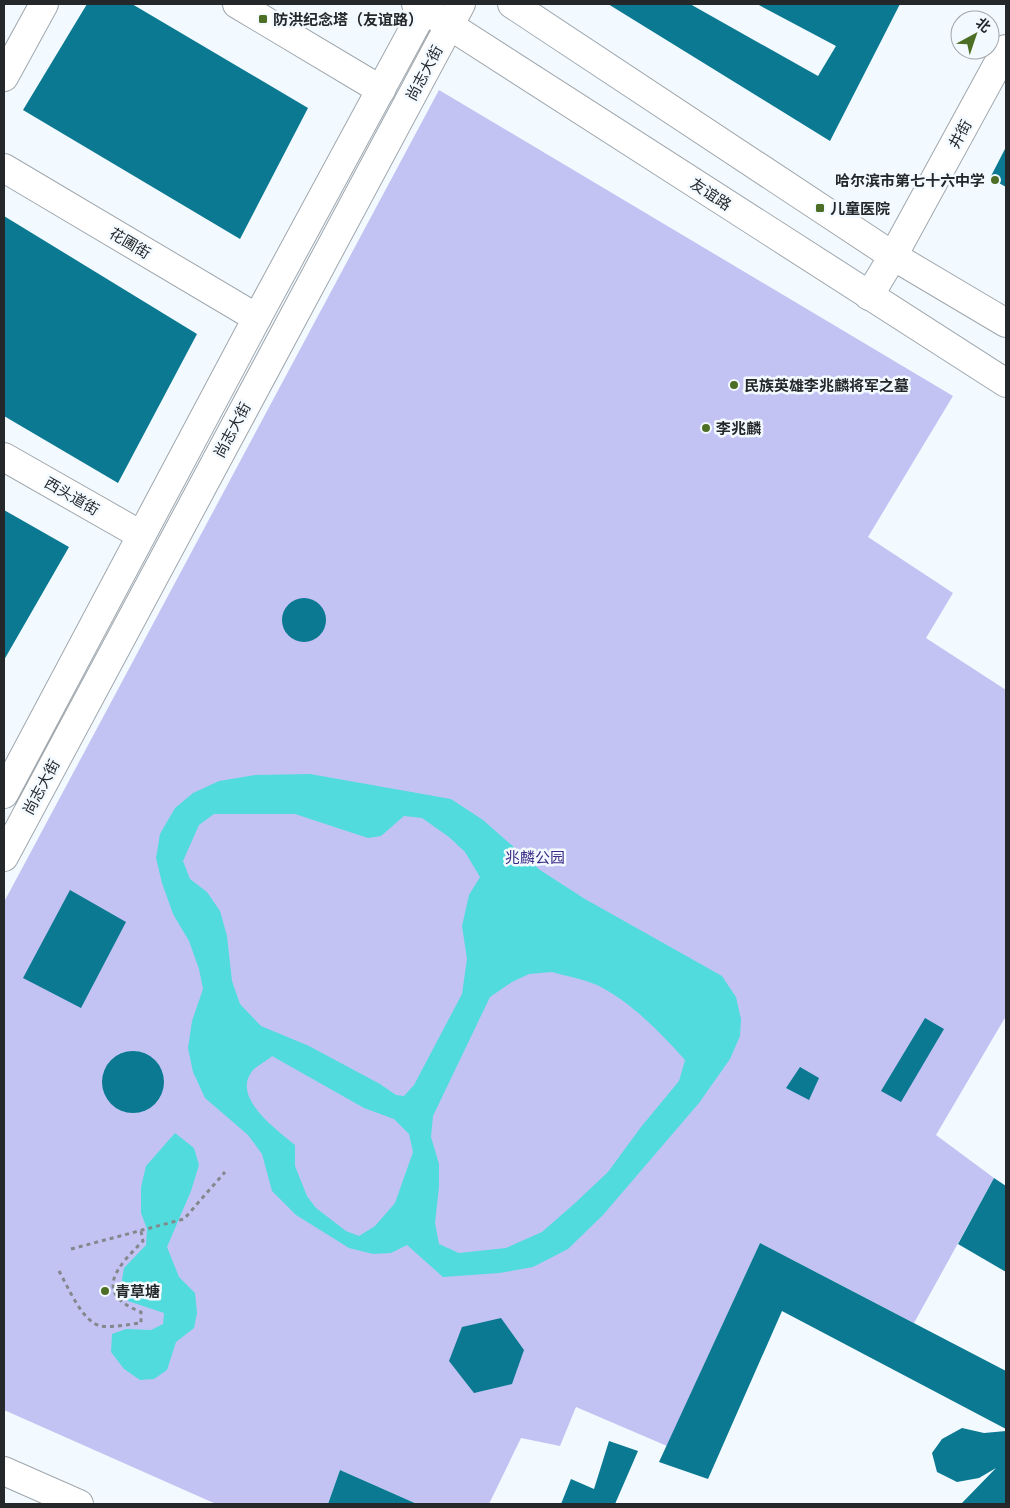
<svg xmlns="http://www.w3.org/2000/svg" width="1010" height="1508" viewBox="0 0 1010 1508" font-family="'Asap Condensed','Noto Sans SC',sans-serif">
	<rect width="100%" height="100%" fill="#f3faff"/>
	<path fill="#c3c3f3" d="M439,90L953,396L868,537L953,593L926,638L1006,690V1016L936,1135L994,1178L914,1323L760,1243L667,1446L576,1407L560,1446L521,1438L489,1504H417L340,1470L328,1504H216L4,1410V902Z"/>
	<path fill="#51dbdd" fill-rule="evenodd" d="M310,774L451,799L483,820L540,870L585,899L722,976L736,997L741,1019L740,1036L730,1059L699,1103L603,1215L568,1249L533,1267L500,1273L443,1277L407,1245L391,1253L373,1254L349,1248L296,1215L272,1191L262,1154L248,1135L205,1098L193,1072L188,1048L192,1021L203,989L199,969L189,941L173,914L162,883L156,858L160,834L175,808L193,793L219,781L255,775ZM214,814H295L368,838L381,836L404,816L422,818L449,837L465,852L480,877L469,895L462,926L467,959L462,994L414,1085L404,1096L396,1095L380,1084L309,1046L261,1026L240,1004L232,981L227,936L220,911L207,892L190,879L183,861L199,825ZM552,972C566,976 583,979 597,985C630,1001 661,1033 685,1060L679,1081L641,1127L608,1172L574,1204L542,1232L506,1248L459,1253L439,1244L435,1223L439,1187V1164L431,1137L433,1116L490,997L512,982L529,974ZM272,1056L364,1108L394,1119L409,1134L413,1152L395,1203L375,1226L359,1236L346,1231L316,1208L307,1196L295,1166V1145C277,1130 230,1097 253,1070C258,1065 267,1061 272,1056Z
		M175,1133L194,1148L199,1165L191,1191L167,1247L179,1277L195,1293L197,1313L194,1328L176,1342L167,1370L154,1379L140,1380L124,1369L111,1352L112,1334L126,1329L151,1330L163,1324L164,1313L128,1301L121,1285L124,1268L146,1245L147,1229L141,1213V1187L146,1166Z"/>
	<path fill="#0a7991" d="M87,4H132L308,108L240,239L23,110Z
		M608,4H690L818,76L836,46L757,4H900L830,141Z
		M1006,147V187L990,178Z
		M4,216L197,334L118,483L4,416Z
		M4,510L69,547L4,660Z
		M282 620a22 22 0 1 1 44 0a22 22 0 1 1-44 0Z
		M70,890L126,922L81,1008L23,978Z
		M925,1018L944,1029L901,1102L881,1091Z
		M102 1082a31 31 0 1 1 62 0a31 31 0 1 1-62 0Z
		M800,1067L819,1078L809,1100L786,1088Z
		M994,1178L1006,1186V1272L958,1244Z
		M760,1243L1006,1371V1429L782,1311L708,1479L659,1462Z
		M501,1318L524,1350L512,1384L474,1393L449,1361L462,1327Z
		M962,1428L984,1433L1006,1431V1504H961L996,1468L979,1478L957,1482L937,1472L932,1453L942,1439Z
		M609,1441L638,1451L615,1504H561L571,1479L594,1489Z
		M340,1470L417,1504H328Z"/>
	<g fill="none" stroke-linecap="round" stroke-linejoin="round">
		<defs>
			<path id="minor" d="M237,4L381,90
				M4,77L44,4
				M4,168L257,318
				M869,296L893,256L1006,49
				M4,457L141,535"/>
			<path id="major" d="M4,794L257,318L427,4
				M4,857L461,4
				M4,1471L79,1504"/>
			<path id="highway" d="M416,4L1006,383
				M512,4L893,256L1006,323"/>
		</defs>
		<use href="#minor" stroke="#9fa7ad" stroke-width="30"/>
		<use href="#major" stroke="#9fa7ad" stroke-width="30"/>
		<use href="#highway" stroke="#9fa7ad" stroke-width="30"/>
		<path stroke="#83888c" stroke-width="3" stroke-dasharray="4 4" stroke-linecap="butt" d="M71,1249L184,1219L225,1172
			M59,1271C68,1287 83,1323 101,1326C113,1328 129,1324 141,1323V1312C92,1293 117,1267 143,1241L141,1231"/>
		<use href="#minor" stroke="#fff" stroke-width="28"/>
		<use href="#major" stroke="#fff" stroke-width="28"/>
		<use href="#highway" stroke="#fff" stroke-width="28"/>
	</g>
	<g fill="#4d6e25" stroke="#f3faff" stroke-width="2">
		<rect x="258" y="14" width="10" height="10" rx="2.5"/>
		<circle cx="995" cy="180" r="5"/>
		<rect x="815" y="203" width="10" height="10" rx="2.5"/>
		<circle cx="734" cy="385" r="5"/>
		<circle cx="706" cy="428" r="5"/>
		<circle cx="105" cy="1291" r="5"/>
	</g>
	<g text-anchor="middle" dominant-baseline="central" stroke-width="5" stroke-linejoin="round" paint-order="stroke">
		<g font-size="15" font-weight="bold" fill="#25282b" stroke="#f3faff" text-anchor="start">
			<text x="273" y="19">防洪纪念塔（友谊路）</text>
			<text x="985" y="180" text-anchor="end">哈尔滨市第七十六中学</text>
			<text x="830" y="208">儿童医院</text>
			<text x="744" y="385">民族英雄李兆麟将军之墓</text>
			<text x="716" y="428">李兆麟</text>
			<text x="115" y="1291">青草塘</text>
		</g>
		<g font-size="15" fill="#25282b" stroke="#f3faff">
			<text transform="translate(424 73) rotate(-62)">尚志大街</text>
			<text transform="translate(960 134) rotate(-61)">井街</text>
			<text transform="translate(711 194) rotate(33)">友谊路</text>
			<text transform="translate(130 243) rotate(31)">花圃街</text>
			<text transform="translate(232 430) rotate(-62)">尚志大街</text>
			<text transform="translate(72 496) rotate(30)">西头道街</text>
			<text transform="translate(41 787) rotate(-62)">尚志大街</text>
		</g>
		<g font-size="15" fill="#3b2a87" stroke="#f3faff">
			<text x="535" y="857">兆麟公园</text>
		</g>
	</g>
	<rect width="1010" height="1508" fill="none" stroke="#25282b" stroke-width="10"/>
	<g transform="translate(975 35) rotate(40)"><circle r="24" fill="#f3faff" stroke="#a1a6aa"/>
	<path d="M0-4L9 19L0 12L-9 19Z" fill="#4d6e25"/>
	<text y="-8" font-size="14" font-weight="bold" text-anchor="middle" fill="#25282b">北</text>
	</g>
</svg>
